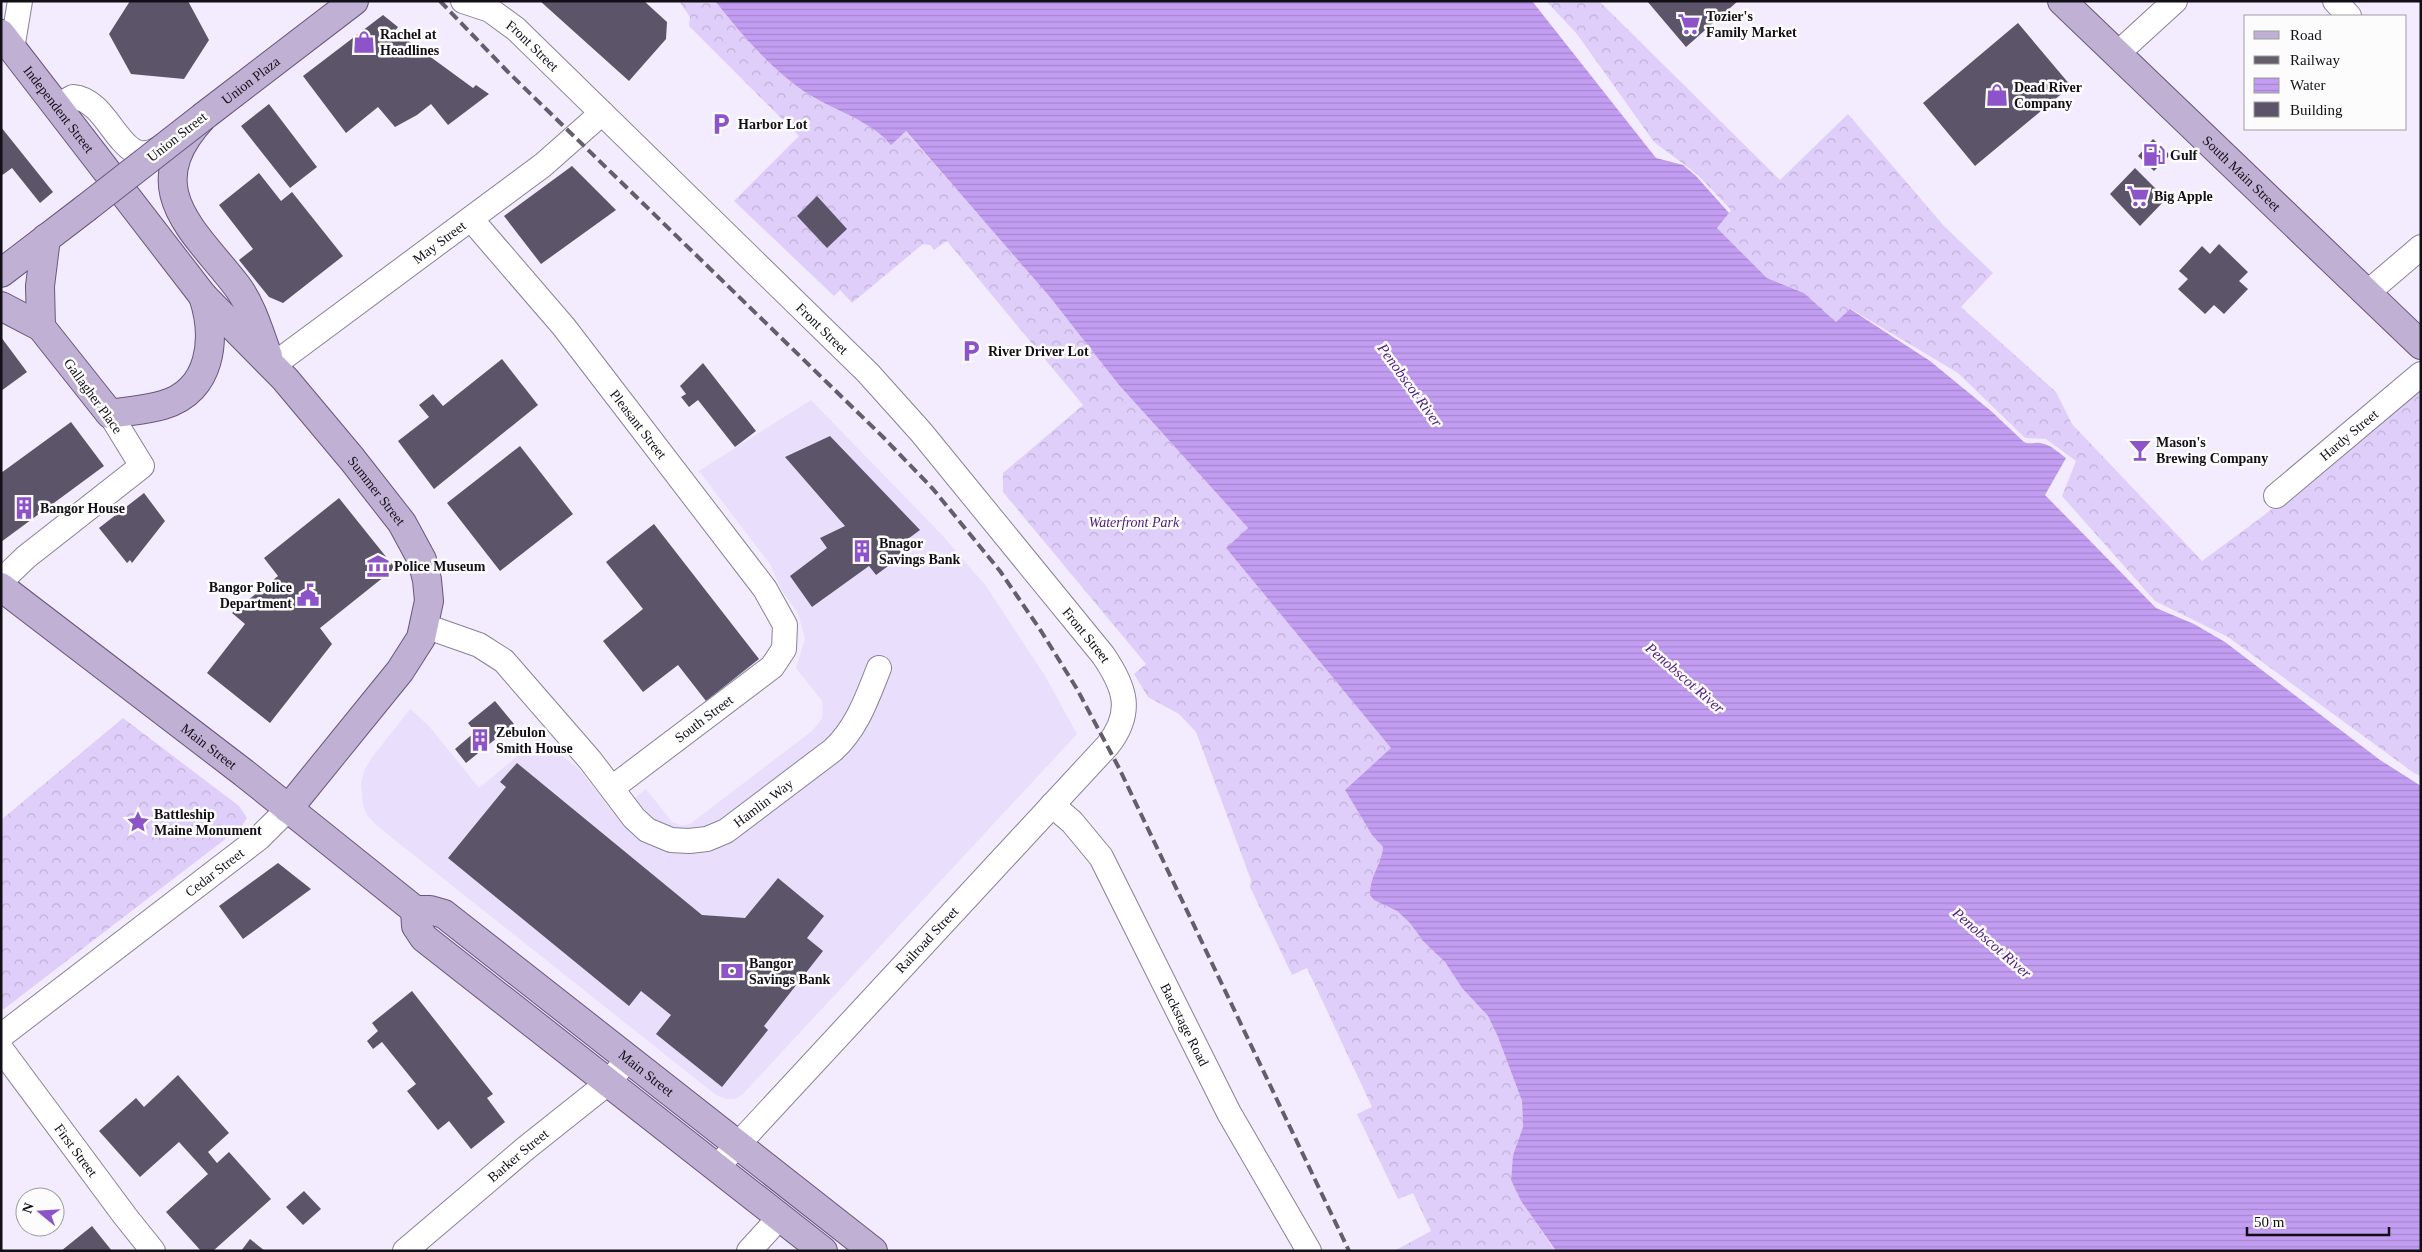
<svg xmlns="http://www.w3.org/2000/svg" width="2422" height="1252" viewBox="0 0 2422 1252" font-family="Georgia,serif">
	<defs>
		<pattern id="forest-crowns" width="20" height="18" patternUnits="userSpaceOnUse" patternTransform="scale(1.25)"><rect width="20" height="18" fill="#e0cefa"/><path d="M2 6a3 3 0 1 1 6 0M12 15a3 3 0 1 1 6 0" fill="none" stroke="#bfb0d6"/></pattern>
		<pattern id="water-rules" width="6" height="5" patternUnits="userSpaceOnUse" patternTransform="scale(1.25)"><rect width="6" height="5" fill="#c29df1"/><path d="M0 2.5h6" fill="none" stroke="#a686ce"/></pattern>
	</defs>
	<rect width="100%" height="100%" fill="#f3ebfe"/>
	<path fill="#eadefd" d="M811,400L942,535L986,586L1045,676L1077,734L742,1095L734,1099H726L716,1095L376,825L367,815L363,805L361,783L364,771L371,759L410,709L429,726L479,788L539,738L578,768L614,814L646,789L672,822L682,826L690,824L812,731L822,719L823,706L822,701L796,668L805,639L798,613L782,591L770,564L699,471Z"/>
	<path fill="url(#forest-crowns)" d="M679,1H715C742,35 773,72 810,95C837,112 870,120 891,144L905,131L1051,297L1119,385L1248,528L1226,548L1392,748L1345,790L1372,835L1383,847L1382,855L1370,887L1380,903L1397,911L1409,922L1424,942L1445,962L1462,988L1488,1016L1498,1037L1522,1101L1523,1127L1513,1155L1511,1180L1521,1201L1555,1251H1394L1431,1231L1413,1193L1398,1199L1357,1114L1372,1107L1307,968L1292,975L1250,887L1251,880L1196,732L1179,714L1148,697L1134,674L1146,664L1003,492V473L1083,405L947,241L934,250L930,245L923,244L852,303L840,290L834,296L734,201L799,136L689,26L690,17Z
		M1546,1H1599L1780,180L1848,114L1944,226L1993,273L1961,307L2056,392L2072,424L2202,561L2263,516L2421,389V776L2414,773L2228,637L2155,601L2062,496L2076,461L2046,439L2025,438L1958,373L1851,309L1836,322L1804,293L1767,278L1717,228L1731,210L1697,174L1654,142L1577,34Z
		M123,718L239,806L247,818L241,827L4,1009L1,1008V820Z"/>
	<path fill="url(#water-rules)" d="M715,1H1532L1656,158L1683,165L1696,176L1729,213L1717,228L1767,278L1804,293L1836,322L1850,309L1930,361L1991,411L2024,442C2030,445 2034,442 2040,443C2050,444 2058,452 2066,458L2045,495L2156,608L2194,624L2225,642L2380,760L2421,786V1251H1556L1521,1201L1511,1180L1513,1155L1523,1127L1522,1101L1498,1037L1488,1016L1462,988L1445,962L1424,942L1409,922L1397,911L1374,900L1370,895C1369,877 1382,864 1383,847L1372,835L1345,790L1391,748L1226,548L1248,528L1119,385L1050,297L906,131L891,145C870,120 837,112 810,95C773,72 742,35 715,1Z"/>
	<path fill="#5c5468" d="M130,1H188L209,40L184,79L131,74L109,34Z
		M540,1H644L667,22L666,39L629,81Z
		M1647,1H1738L1686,47Z
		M383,15L398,27L395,31L473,88L476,85L489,94L448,125L431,104L417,115L395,127L378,107L346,133L303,76Z
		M2018,23L2071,86L1975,166L1923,103Z
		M269,104L317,167L290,188L241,126Z
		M1,127L53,192L40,203L12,168L1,176Z
		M2153,139L2170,155L2154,171L2138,156Z
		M572,166L616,210L541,264L504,216Z
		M2135,168L2166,199L2140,226L2110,194Z
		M259,173L281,201L292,192L343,256L283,303L269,297L239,260L253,249L219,205Z
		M817,196L847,229L827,248L797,216Z
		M2219,244L2248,272L2239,281L2248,289L2224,314L2214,305L2205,314L2178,289L2188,279L2179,271L2202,246L2210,254Z
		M1,337L27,372L1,391Z
		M502,359L538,405L434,489L398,441L429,417L419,405L433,394L443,406Z
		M703,363L756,431L735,447L698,400L689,407L681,397L686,394L680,386Z
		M71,422L104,466L1,542V473Z
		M830,436L920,530L897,547L903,555L876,575L869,566L812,607L790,576L827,548L820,538L845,526L785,457Z
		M520,446L573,514L500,571L447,503Z
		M144,493L165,521L132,563L130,560L127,563L99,528Z
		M339,498L395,568L320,628L332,644L270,723L207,673L245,624L232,613L278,576L264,558Z
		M654,524L759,659L706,701L678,665L643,692L603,641L643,609L606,562Z
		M495,701L514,724L466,763L455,749L475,732L468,723Z
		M517,763L702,915L745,918L778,878L824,916L807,938L823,951L764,1026L768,1030L722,1087L656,1034L671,1015L641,991L629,1006L448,858L506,787L500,782Z
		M278,863L311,889L243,939L219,906Z
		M412,991L493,1094L487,1098L505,1122L471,1149L449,1121L438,1130L407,1091L416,1084L382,1042L373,1049L367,1041L378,1031L372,1023Z
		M178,1075L229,1133L208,1152L217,1163L229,1152L271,1199L213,1251H201L166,1212L208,1174L179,1142L140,1177L99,1131L136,1098L144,1107Z
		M304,1191L321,1209L303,1225L286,1207Z
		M92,1226L112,1251H61Z
		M250,1239L265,1251H241Z"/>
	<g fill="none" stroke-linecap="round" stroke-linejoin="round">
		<defs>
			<g id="minor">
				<path id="s1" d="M463,1L490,10L516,29L868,373L921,432L1103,655C1125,687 1134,712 1108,745L717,1167"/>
				<path d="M2335,1L2349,16"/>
				<path d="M12,49L20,1"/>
				<path d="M2117,54L2175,1"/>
				<path d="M56,106L73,97C113,100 121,179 164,145"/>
				<path id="s2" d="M471,219L564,327L765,589L785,625L784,649L772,667L612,788"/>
				<path d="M2367,293L2421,247"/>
				<path id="s3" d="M272,366L543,165L602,113"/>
				<path id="s4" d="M2276,496L2421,374"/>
				<path d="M1,581L26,557L142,466L110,414"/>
				<path id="s5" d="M425,626L479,645L504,661L590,760L634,818L647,830L671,840L689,841L707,839L726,831L833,750C857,728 867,698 879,668"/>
				<path id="s6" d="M1052,805L1072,822L1101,857L1229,1113L1309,1251"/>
				<path id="s7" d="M1,1036L259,838L288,809"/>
				<path id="s8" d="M1,1049L125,1216L153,1251"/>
				<path id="s9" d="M405,1251L526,1148L609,1082L628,1058"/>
				<path d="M749,1251L780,1217"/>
			</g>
			<g id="major">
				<path id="s10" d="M2062,1L2421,345"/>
				<path id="s11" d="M1,34L203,296L285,379L352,459L402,523L422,560L427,580L429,601L421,638L400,671L288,809"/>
				<path d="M1,273L86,208"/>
				<path d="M1,306L41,327L110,414C127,411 146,410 163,405C212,391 217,338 203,296"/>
				<path d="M41,327L40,286L46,238"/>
				<path id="s12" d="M268,356C259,332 252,306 237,286C193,229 136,188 204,116L354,1"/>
				<path id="s13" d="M1,587L244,773L415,910H430L444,914L873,1251"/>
				<path d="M415,910L416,926L424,938L823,1251"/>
			</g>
		</defs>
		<use href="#minor" stroke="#898196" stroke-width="26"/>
		<use href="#major" stroke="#68567f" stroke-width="30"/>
		<use href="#minor" stroke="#fff" stroke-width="24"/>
		<use href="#major" stroke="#c0b1d4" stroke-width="28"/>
		<path stroke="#635e6a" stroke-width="4" stroke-dasharray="10 5" stroke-linecap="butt" d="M440,1L508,72L883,437L933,489L1000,571L1041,631L1077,689L1119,768L1349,1251"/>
		<defs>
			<path id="major-bridge" d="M86,208L204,116"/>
		</defs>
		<use href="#major-bridge" stroke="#68567f" stroke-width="30" stroke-linecap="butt"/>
		<use href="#major-bridge" stroke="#c0b1d4" stroke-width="28"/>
	</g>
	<defs>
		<symbol id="supermarket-bare" viewBox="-9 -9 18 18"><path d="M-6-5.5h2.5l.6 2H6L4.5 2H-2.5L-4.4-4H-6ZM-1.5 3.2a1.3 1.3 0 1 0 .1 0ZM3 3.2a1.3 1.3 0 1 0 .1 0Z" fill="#8d53c9" stroke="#fcfcfc" stroke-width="2.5" paint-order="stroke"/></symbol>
		<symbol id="shop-bare" viewBox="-9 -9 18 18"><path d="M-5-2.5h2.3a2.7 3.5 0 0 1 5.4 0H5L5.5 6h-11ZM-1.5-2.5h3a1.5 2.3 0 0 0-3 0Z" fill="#8d53c9" stroke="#fcfcfc" stroke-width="2.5" paint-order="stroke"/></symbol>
		<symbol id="parking-bare" viewBox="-9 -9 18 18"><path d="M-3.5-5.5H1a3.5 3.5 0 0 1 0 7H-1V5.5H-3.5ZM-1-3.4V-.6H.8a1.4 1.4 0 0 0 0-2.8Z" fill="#8d53c9" stroke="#fcfcfc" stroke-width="2.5" paint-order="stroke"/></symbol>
		<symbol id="fuel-bare" viewBox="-9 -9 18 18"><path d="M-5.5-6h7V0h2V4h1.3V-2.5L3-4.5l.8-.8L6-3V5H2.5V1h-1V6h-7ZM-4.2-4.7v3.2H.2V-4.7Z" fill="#8d53c9" stroke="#fcfcfc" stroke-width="2.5" paint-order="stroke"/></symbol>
		<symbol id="bar-bare" viewBox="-9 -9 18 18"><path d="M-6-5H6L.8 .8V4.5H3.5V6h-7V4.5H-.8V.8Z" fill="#8d53c9" stroke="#fcfcfc" stroke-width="2.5" paint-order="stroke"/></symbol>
		<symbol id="building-bare" viewBox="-9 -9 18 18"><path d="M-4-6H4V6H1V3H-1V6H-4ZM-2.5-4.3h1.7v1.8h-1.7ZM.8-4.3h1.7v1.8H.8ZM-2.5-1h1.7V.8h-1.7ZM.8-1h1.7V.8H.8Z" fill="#8d53c9" stroke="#fcfcfc" stroke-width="2.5" paint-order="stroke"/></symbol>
		<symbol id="museum-bare" viewBox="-9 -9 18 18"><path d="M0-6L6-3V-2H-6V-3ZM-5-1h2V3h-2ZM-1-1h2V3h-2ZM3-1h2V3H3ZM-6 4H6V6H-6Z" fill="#8d53c9" stroke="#fcfcfc" stroke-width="2.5" paint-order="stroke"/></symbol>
		<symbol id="civic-bare" viewBox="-9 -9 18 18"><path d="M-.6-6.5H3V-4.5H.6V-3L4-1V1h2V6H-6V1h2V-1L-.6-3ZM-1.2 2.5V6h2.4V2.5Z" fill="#8d53c9" stroke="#fcfcfc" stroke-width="2.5" paint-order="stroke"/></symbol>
		<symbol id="sight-bare" viewBox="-9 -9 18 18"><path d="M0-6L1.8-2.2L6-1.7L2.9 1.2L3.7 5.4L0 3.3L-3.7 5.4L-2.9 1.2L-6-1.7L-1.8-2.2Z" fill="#8d53c9" stroke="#fcfcfc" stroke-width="2.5" paint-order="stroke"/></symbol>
		<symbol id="bank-bare" viewBox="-9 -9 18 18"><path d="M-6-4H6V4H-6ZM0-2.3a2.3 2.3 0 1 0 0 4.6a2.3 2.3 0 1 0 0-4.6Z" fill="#8d53c9" stroke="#fcfcfc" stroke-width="2.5" paint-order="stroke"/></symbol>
	</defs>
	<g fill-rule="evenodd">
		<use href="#supermarket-bare" x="1673" y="8" width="32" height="32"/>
		<use href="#shop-bare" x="348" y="26" width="32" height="32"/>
		<use href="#shop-bare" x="1981" y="79" width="32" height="32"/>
		<use href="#parking-bare" x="705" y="108" width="32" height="32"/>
		<use href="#fuel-bare" x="2138" y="139" width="32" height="32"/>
		<use href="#supermarket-bare" x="2122" y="180" width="32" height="32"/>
		<use href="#parking-bare" x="955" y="335" width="32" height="32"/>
		<use href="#bar-bare" x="2124" y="434" width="32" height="32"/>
		<use href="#building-bare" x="8" y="492" width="32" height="32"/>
		<use href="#building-bare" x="846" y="535" width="32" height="32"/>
		<use href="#museum-bare" x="362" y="550" width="32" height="32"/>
		<use href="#civic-bare" x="292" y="579" width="32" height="32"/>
		<use href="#building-bare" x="464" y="724" width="32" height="32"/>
		<use href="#sight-bare" x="122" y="806" width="32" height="32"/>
		<use href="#bank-bare" x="716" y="955" width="32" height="32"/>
	</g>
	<g text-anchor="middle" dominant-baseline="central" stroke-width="5" stroke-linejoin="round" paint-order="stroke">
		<g font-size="14" font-weight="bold" fill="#130f17" stroke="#fcfcfc" text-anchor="start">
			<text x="1706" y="16">Tozier's<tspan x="1706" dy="16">Family Market</tspan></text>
			<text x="380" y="34">Rachel at<tspan x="380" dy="16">Headlines</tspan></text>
			<text x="2014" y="87">Dead River<tspan x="2014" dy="16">Company</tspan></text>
			<text x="738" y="124">Harbor Lot</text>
			<text x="2170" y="155">Gulf</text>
			<text x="2154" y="196">Big Apple</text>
			<text x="988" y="351">River Driver Lot</text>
			<text x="2156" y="442">Mason's<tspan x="2156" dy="16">Brewing Company</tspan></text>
			<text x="40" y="508">Bangor House</text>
			<text x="879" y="543">Bnagor<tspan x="879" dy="16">Savings Bank</tspan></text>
			<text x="394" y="566">Police Museum</text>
			<text x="292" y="587" text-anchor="end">Bangor Police<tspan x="292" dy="16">Department</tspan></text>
			<text x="496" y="732">Zebulon<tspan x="496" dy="16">Smith House</tspan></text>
			<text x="154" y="814">Battleship<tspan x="154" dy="16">Maine Monument</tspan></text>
			<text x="749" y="963">Bangor<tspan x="749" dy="16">Savings Bank</tspan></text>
		</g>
		<g font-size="14" fill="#130f17" stroke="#fcfcfc">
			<text stroke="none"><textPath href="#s1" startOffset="84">Front Street</textPath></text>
			<text stroke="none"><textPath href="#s12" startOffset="335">Union Plaza</textPath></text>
			<text stroke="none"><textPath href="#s11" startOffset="95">Independent Street</textPath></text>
			<text transform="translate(177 137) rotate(-38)">Union Street</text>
			<text stroke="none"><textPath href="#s10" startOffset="249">South Main Street</textPath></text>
			<text stroke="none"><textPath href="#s3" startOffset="208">May Street</textPath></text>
			<text stroke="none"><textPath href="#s1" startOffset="489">Front Street</textPath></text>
			<text transform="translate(93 396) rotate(54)">Gallagher Place</text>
			<text stroke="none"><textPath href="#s2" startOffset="265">Pleasant Street</textPath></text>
			<text stroke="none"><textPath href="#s4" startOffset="95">Hardy Street</textPath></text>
			<text stroke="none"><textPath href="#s11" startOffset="592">Summer Street</textPath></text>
			<text stroke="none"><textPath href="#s1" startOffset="894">Front Street</textPath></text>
			<text transform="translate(704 719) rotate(-37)">South Street</text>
			<text stroke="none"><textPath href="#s13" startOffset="262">Main Street</textPath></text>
			<text stroke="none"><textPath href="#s5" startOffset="438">Hamlin Way</textPath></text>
			<text stroke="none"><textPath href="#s7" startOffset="269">Cedar Street</textPath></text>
			<text transform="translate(927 940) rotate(-47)">Railroad Street</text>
			<text stroke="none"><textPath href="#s6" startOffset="259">Backstage Road</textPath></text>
			<text stroke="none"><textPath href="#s13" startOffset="812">Main Street</textPath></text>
			<text stroke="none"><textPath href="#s8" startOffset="126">First Street</textPath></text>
			<text stroke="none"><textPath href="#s9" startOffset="148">Barker Street</textPath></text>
		</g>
		<g font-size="14" font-style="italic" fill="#4e197b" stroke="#fcfcfc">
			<text x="1134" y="522">Waterfront Park</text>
		</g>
		<g font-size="15" font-style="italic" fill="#532080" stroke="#fcfcfc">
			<text transform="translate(1410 385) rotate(54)">Penobscot River</text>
			<text transform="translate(1685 678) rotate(41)">Penobscot River</text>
			<text transform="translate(1992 943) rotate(41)">Penobscot River</text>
		</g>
	</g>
	<rect width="2422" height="1252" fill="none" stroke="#130f17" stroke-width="5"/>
	<rect x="2244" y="15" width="162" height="115" fill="#fcfcfc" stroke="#9f9da0"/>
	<rect x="2254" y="31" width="25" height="8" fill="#c0b1d4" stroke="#9f9da0"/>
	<text x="2290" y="40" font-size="15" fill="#130f17">Road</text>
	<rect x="2254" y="56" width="25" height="8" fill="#635e6a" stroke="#9f9da0"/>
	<text x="2290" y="65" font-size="15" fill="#130f17">Railway</text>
	<rect x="2254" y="78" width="25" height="15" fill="url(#water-rules)" stroke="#9f9da0"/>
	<text x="2290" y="90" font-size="15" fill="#130f17">Water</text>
	<rect x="2254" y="102" width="25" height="15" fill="#5c5468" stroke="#9f9da0"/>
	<text x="2290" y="115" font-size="15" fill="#130f17">Building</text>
	<g transform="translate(40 1212) rotate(288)"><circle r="24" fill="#fcfcfc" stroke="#9f9da0"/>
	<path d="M0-4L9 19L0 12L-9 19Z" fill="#8d53c9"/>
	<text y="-8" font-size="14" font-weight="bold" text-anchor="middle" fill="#130f17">N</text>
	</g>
	<path d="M2247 1227v8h142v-8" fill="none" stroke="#130f17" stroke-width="2.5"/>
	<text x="2254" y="1227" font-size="15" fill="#130f17" stroke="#fcfcfc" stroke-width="4" paint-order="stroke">50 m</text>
</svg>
